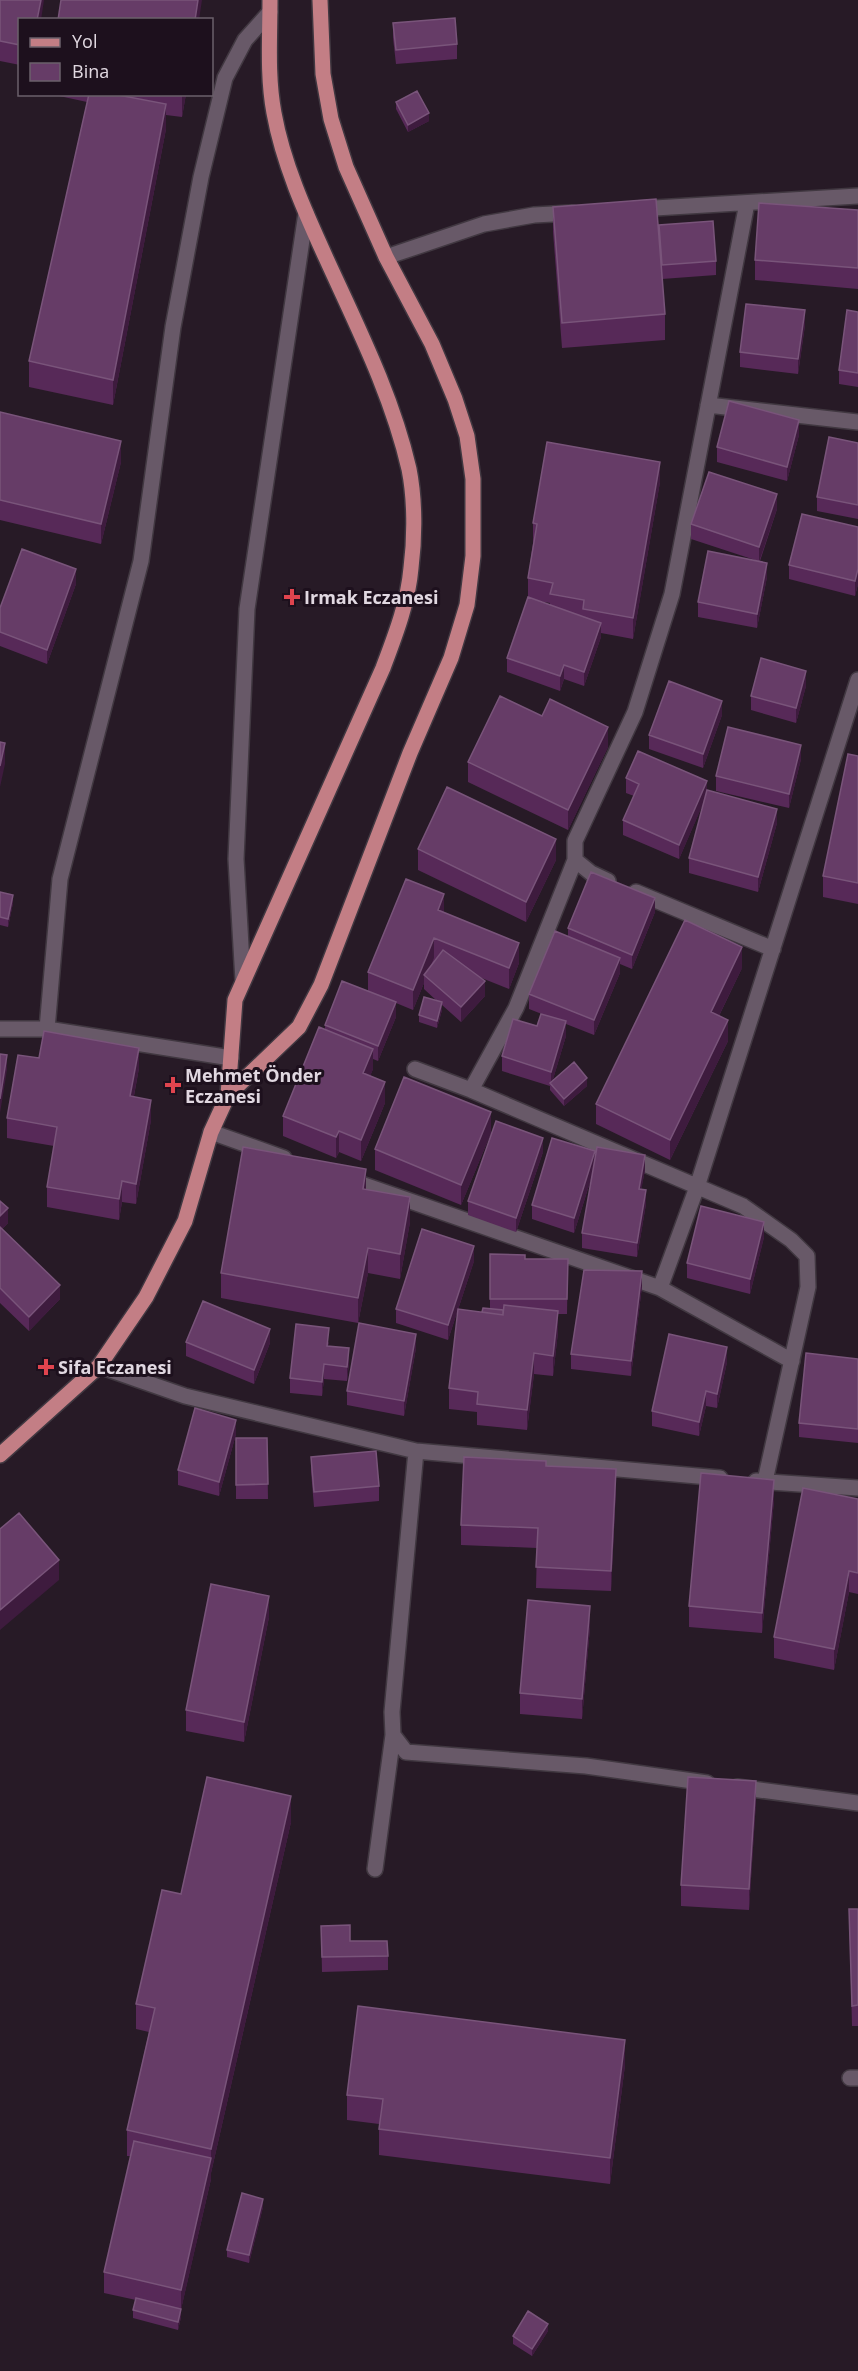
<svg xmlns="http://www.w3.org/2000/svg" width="858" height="2371" viewBox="0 0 858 2371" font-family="'Open Sans',sans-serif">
	<rect width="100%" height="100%" fill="#271a26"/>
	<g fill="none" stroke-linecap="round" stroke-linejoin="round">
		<defs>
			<path id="minor" d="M638,209L858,196
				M386,257L484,224L534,215L572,213
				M708,405L858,422
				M608,881L591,873L575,860V841L635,712L672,594L747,203
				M636,892L773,949
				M243,981L236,859L247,609L306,213
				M0,1029H47
				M231,1058L47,1029L60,879L141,561L173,327L201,177L225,78L245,40L270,12
				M415,1069L471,1090L743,1206L791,1240L807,1256L808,1287L765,1481
				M471,1090L516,1008L575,860
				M211,1132L284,1158
				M347,1179L660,1288L792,1361
				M660,1288L697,1187L858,680
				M99,1366L185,1396L416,1451L720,1478
				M416,1451L392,1712L393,1735L406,1752L586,1766L707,1783
				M756,1481L858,1488
				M737,1787L858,1803
				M375,1869L393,1735
				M850,2078H858"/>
			<path id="major" d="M228,1095L299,1027L321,985L410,753L451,658L467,605L473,556V479L467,436L455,399L432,344L386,257L346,167L331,119L323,74L320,0
				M0,1455L99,1366L146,1297L185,1221L211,1132L228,1095L235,1000L383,668C395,636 408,603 411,568C415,537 415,499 409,469C392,395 357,326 326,258C305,212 283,163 274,113C267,76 270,37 270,0"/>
		</defs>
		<use href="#minor" stroke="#413841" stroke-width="18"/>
		<use href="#major" stroke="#413841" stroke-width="18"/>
		<use href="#minor" stroke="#685968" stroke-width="15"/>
		<use href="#major" stroke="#c37e85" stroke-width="15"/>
	</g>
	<path fill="#572958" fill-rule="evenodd" d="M0,0L20,20V65L0,61Z
		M393,23L457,44V59L396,64L393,38Z
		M50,94H186L182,117L166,115V129L113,405L29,387V361L87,102Z
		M396,102L429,121L408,132L396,109Z
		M553,207L659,240V225L716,261V275L662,279L665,314V340L562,348L553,232Z
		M858,210V289L755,280V260Z
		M858,312V387L839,384V370Z
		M805,325L798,374L740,367V352Z
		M0,412L121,462L101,544L0,520Z
		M799,435L787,481L717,462V447Z
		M858,443V519L817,511V497Z
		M660,482L633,639L601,633V637L584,686L564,679L560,691L507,672V658L528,599V578L533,543V523ZM538,601L550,603V605Z
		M777,509L760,561L767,577L757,628L698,617V602L758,561L691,539V524Z
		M858,527V584L855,596L789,579V565Z
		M76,584L47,664L0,646V608Z
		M806,686L796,723L751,710V696Z
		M722,715L703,768L649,749V735Z
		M608,747L568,830L468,782V762Z
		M858,756V904L823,897V876Z
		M801,759L789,808L716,791V776Z
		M626,778L707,791L777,823L758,892L689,873V858L704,801L679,859L623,835V820L634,796L626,793Z
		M418,849L556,860L526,922L418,870Z
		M0,892L13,903L8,927L0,925Z
		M444,912L519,963L509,989L479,977L485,996L461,1022L442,1005V1010L437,1028L419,1022V1015L437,1001L424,989V983L413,1010L396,1003V1017L378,1061L373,1059V1069L370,1076L385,1103L361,1161L339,1152L336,1158L283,1136V1116L325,1029V1025L368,992V972Z
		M655,912L632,969L620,964V973L594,1035L566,1024V1036L553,1079L587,1086L564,1106L550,1090V1086L502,1071V1056L537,1026L547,1016L529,1009V994L568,937V928Z
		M742,968L719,1016L728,1041L670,1160L596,1124V1104Z
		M39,1058L139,1068L134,1096L151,1120L136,1204L122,1202L119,1220L47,1207V1187L54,1146L7,1138V1118Z
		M491,1133L461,1205L375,1170V1149Z
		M543,1152L516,1232L468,1215V1201Z
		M595,1157L645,1170L641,1189L646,1204L637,1257L582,1248V1233L592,1176L574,1233L532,1219V1205Z
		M366,1189L410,1222L400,1279L368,1273L358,1323L221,1298V1273Z
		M0,1201L8,1223L2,1229L60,1299L29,1331L0,1303Z
		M764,1237L750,1294L687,1278V1263Z
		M490,1254L525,1259H568L567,1314H558V1332L553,1376L534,1374L527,1430L477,1425V1412L449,1409V1388L482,1312L490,1309Z
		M474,1261L448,1340L396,1323V1309Z
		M642,1286L631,1376L571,1369V1354Z
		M186,1342L270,1343L254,1384L186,1356Z
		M329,1342L328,1346L349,1363L347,1381L324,1379L322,1396L290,1393V1378Z
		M416,1348L404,1416L347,1405V1391Z
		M858,1359V1443L799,1437V1423Z
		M727,1362L717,1408L706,1406L699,1436L652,1426V1411Z
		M236,1434L219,1496L178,1485V1470Z
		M236,1438H267L268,1499H236Z
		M311,1457L379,1486V1501L314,1507L311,1471Z
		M546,1466L616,1489L611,1591L536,1588L537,1548L461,1545V1525Z
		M858,1499V1594L849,1592L834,1670L774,1658V1637Z
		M774,1500L762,1633L689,1627V1606Z
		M269,1617L244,1742L186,1731V1710Z
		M590,1627L582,1719L520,1714V1693Z
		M756,1801L749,1910L681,1906V1885Z
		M291,1822L211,2173V2179L181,2309V2317L178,2330L133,2318V2310L136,2300L104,2293V2272L131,2156H127V2130L149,2032L136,2029V2004L181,1894Z
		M849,1909H858V2026H852Z
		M321,1926L350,1941L388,1956V1970L322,1972Z
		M625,2065L610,2184L379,2155V2124L347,2120V2095Z
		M263,2207L249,2263L227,2257V2250Z
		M548,2331L532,2356L513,2344V2336Z"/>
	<path fill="#3e1b3e" d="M41,0H44L41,20H37Z
		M198,0H202L199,20H195Z
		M182,94H186L182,117Z
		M166,104V129L113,405V380Z
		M429,113V121L408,132V125Z
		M805,310V325L798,374V359Z
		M799,420V435L787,481V467Z
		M121,441V462L101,544V524Z
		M660,462V482L633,639V618Z
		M777,494V509L759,562V547Z
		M767,563V577L757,628V614Z
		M76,569V584L47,664V650Z
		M858,569V584L855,596V581Z
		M601,623V637L584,686V672Z
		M564,665V679L560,691V676Z
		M806,671V686L796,723V708Z
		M722,701V715L703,768V754Z
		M608,727V747L568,830V810Z
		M5,743V764L0,787V766Z
		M801,745V759L789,808V794Z
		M707,781V795L679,859V845Z
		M777,809V823L758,892V877Z
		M556,839V860L526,922V902Z
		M444,894V915L438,910Z
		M13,895V903L8,927V919Z
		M655,898V912L632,969V955Z
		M434,938V958L426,977L424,975V983L413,1010V990Z
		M519,943V963L509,989V968Z
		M742,947V968L711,1032V1012Z
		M620,958V973L594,1035V1020Z
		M485,981V996L461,1022V1007Z
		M396,1002V1017L378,1061V1046Z
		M442,1002V1010L437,1028V1021Z
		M728,1020V1041L670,1160V1140Z
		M566,1021V1036L551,1086V1072Z
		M139,1048V1068L130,1116V1096Z
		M373,1049V1069L363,1094V1073Z
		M7,1055V1070L0,1113V1099Z
		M587,1078V1086L564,1106V1099Z
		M385,1082V1103L361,1161V1140Z
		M151,1100V1120L136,1204V1184Z
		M491,1112V1133L461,1205V1185Z
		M339,1131V1152L336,1158V1137Z
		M543,1138V1152L516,1232V1218Z
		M595,1151V1166L574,1233V1218Z
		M645,1155V1170L639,1203V1189Z
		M366,1169V1195L363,1189Z
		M122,1181V1202L119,1220V1199Z
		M646,1190V1204L637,1257V1243Z
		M410,1197V1222L400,1279V1254Z
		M8,1208V1223L0,1231V1216Z
		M764,1222V1237L750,1294V1279Z
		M474,1246V1261L448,1340V1325Z
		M368,1248V1273L358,1323V1298Z
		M642,1271V1286L631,1376V1361Z
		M60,1285V1299L29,1331V1317Z
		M558,1311V1332L553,1376V1356Z
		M270,1329V1343L254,1384V1370Z
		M416,1334V1348L404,1416V1401Z
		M727,1347V1362L717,1408V1394Z
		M349,1348V1363L347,1381V1367Z
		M534,1353V1374L527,1430V1410Z
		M324,1364V1379L322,1396V1382Z
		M706,1391V1406L699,1436V1422Z
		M236,1420V1434L219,1496V1482Z
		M616,1469V1489L611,1591V1571Z
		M774,1480V1500L762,1633V1613Z
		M59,1560V1580L0,1630V1610Z
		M849,1571V1592L834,1670V1649Z
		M269,1596V1617L244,1742V1722Z
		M590,1606V1627L582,1719V1699Z
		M756,1781V1801L749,1910V1889Z
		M291,1796V1822L211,2173V2179L181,2310V2290L211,2159V2149Z
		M625,2040V2065L610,2184V2158Z
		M263,2199V2207L249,2263V2255Z
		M181,2309V2317L178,2330V2322Z
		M548,2324V2331L532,2356V2349Z"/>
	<path fill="#663c67" stroke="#79547a" stroke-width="1.5" d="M0,0H41L37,20H20V45L0,41Z
		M61,0H198L195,20H58Z
		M455,18L457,44L396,50L393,23Z
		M417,91L429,113L408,125L396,102Z
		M89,94H113L166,104L113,380L29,361Z
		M656,199L665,314L562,323L553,207Z
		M759,203L858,210V268L755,260Z
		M713,221L716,261L662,265L659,225Z
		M746,304L805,310L798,359L740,352Z
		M847,310L858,312V373L839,370Z
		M729,401L799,420L787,467L717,447Z
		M0,412L121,441L101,524L0,500Z
		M829,437L858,443V505L817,497Z
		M547,442L660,462L633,618L583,609L584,600L550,594L553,583L528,578L537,524L533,523Z
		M709,472L777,494L759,547L691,524Z
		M802,514L858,527V569L855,581L789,565Z
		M22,549L76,569L47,650L0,632V608Z
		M708,551L767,563L757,614L698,602Z
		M528,597L601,623L584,672L564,665L560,676L507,658Z
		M761,658L806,671L796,708L751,696Z
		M669,681L722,701L703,754L649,735Z
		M500,696L542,716L550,699L608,727L568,810L468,762Z
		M728,727L801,745L789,794L716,776Z
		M0,742L5,743L0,766Z
		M638,751L707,781L679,845L623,820L639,784L626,778Z
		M848,754L858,756V883L823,876Z
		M447,787L556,839L526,902L418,849Z
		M707,790L777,809L758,877L689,858Z
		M591,872L655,898L632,955L568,928Z
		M406,879L444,894L438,910L519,943L509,968L434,938L413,990L368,972Z
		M0,892L13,895L8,919L0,917Z
		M685,920L742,947L711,1012L728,1020L670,1140L596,1104Z
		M555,931L620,958L594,1020L529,994Z
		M443,950L485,981L461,1007L424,975Z
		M342,981L396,1002L378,1046L325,1025Z
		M424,997L442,1002L437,1021L419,1015Z
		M541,1014L566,1021L551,1072L502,1056L513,1019L537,1026Z
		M319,1027L373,1049L363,1073L385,1082L361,1140L339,1131L336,1137L283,1116Z
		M44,1031L139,1048L130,1096L151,1100L136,1184L122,1181L119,1199L47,1187L57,1127L7,1118L18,1055L39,1058Z
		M0,1054L7,1055L0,1099Z
		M574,1062L587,1078L564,1099L550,1083Z
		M404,1077L491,1112L461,1185L375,1149Z
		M496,1121L543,1138L516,1218L468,1201Z
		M552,1138L595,1151L574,1218L532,1205Z
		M243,1147L366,1169L363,1189L410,1197L400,1254L368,1248L358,1298L221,1273Z
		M597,1147L645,1155L639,1189L646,1190L637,1243L582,1233Z
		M0,1201L8,1208L0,1216Z
		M701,1206L764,1222L750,1279L687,1263Z
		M0,1227L60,1285L29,1317L0,1288Z
		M422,1229L474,1246L448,1325L396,1309Z
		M490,1254L525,1255V1259H568L567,1299H490Z
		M584,1270L642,1271L631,1361L571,1354Z
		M203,1301L270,1329L254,1370L186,1342Z
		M504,1305L558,1311L553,1356L534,1353L527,1410L477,1404L478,1392L449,1388L458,1309L503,1315Z
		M483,1308L503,1310V1315L482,1312Z
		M359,1323L416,1334L404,1401L347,1391Z
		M296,1324L329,1328L327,1346L349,1348L347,1367L324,1364L322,1382L290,1378Z
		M669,1334L727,1347L717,1394L706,1391L699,1422L652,1411Z
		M806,1353L858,1359V1429L799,1423Z
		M195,1408L236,1420L219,1482L178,1470Z
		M236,1438H267L268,1484L236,1485Z
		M376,1451L379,1486L314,1492L311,1457Z
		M464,1457L546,1461V1466L616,1469L611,1571L536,1567L538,1528L461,1525Z
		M701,1473L774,1480L762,1613L689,1606Z
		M803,1488L858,1499V1573L849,1571L834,1649L774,1637Z
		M19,1513L59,1560L0,1610V1529Z
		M211,1584L269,1596L244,1722L186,1710Z
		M528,1600L590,1606L582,1699L520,1693Z
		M207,1777L291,1796L211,2149L127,2130L155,2008L136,2004L162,1890L181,1894Z
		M688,1777L756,1781L749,1889L681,1885Z
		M849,1909H858V2005L852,2006Z
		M350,1925V1941H387L388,1956L322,1957L321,1926Z
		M358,2006L625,2040L610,2158L379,2129L383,2099L347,2095Z
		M134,2141L211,2158L181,2290L104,2272Z
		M242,2193L263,2199L249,2255L227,2250Z
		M136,2298L181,2309L178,2322L133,2310Z
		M528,2311L548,2324L532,2349L513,2336Z"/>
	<g fill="#e0444e" stroke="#1d101d" stroke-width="2">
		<path d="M289 588h6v6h6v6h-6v6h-6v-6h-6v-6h6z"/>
		<path d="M170 1076h6v6h6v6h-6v6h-6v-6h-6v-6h6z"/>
		<path d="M43 1358h6v6h6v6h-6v6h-6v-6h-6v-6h6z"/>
	</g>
	<g text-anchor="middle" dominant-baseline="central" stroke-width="6" stroke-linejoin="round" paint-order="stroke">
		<g font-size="18" font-weight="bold" fill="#e1d8e1" stroke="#1d101d" text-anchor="start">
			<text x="304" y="597">Irmak Eczanesi</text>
			<text x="185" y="1075">Mehmet Önder<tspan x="185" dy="21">Eczanesi</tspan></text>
			<text x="58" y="1367">Sifa Eczanesi</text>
		</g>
	</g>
	<rect x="18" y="18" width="195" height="78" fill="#1d101d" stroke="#6b606b" stroke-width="1.5"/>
	<rect x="30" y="38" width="30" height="9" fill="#c37e85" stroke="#6b606b" stroke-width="1.5"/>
	<text x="72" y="48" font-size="18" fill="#e1d8e1">Yol</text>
	<rect x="30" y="63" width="30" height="18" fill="#663c67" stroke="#6b606b" stroke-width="1.5"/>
	<text x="72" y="78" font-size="18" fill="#e1d8e1">Bina</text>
</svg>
